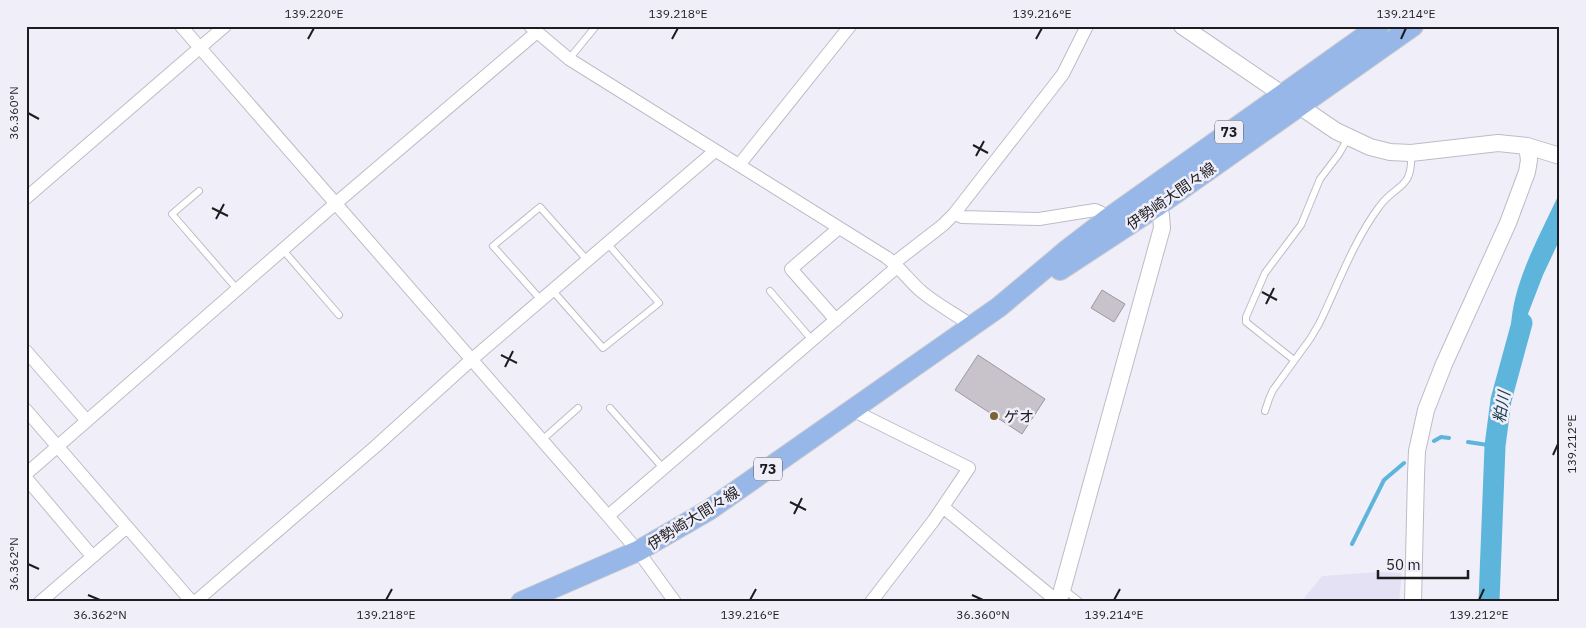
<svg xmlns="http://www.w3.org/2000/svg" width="1586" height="628" viewBox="0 0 1586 628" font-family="'IBM Plex Sans','Noto Sans JP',sans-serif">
	<rect width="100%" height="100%" fill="#f0eff9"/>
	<path fill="#e3e1f3" d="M1380,572L1402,573L1399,602H1301L1322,576Z"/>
	<path fill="#5db5db" d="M1560,192V239L1543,275L1514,350C1513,342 1511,334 1511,327C1513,281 1541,233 1560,192Z"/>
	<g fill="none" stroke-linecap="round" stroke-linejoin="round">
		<path stroke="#5db5db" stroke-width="4" d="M1434,441L1441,437L1449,438
			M1468,442L1495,446
			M1352,544L1384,480L1404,463"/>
		<path stroke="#5db5db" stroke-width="21" d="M1489,602L1495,446L1501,400L1522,323"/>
	</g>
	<path fill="#c8c2ca" stroke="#9e979f" d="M1102,290L1125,304L1114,322L1091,308Z
		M978,355L1045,399L1022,434L955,390Z"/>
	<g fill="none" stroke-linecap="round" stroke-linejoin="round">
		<defs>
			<path id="service" d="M569,59L596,26
				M199,191L172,214L237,289
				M283,250L339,315
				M552,290L603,348L659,303L607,243
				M770,291L812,340
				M541,300L493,246L540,207L587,260
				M1294,360L1246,322V317L1265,273L1301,225L1320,179L1339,154L1348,138
				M610,408L663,468
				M1265,411L1269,399L1273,390L1310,339L1319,324C1338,285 1353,242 1379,207C1395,184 1413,190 1411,154
				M542,440L578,408
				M1063,589L1080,602"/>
			<path id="minor" d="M181,26L608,516L638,551L675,602
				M530,26L569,59L886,257C900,267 909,281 922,292C938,305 955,314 971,325
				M739,165L850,26
				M26,198L225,26
				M954,214L962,217L1039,219L1095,210L1100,212L1106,220
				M894,263L943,225L954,214L1063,74L1087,26
				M836,320L791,269L839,228
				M26,351L87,421
				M26,410L192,602
				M852,410L969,468L934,520L871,602
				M26,474L335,204L537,32
				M26,478L92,556
				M943,507L1057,601
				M608,516L897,267
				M40,602L127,527
				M195,602L376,446L471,360L715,151"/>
			<path id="tertiary" d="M1182,26L1336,131L1370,147L1390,152L1411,153L1498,143L1527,146L1560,156
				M1056,602L1061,594L1162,228L1161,215L1156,207
				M1413,602L1416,475L1417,451L1426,410L1444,364L1508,223L1527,172L1529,160L1527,146"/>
			<path id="primary" d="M1060,270L1156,207L1413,26
				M521,602L638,551L709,510L999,307L1067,250L1106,220L1379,26"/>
		</defs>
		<use href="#service" stroke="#bdbcc6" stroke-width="8"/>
		<use href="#minor" stroke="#bdbcc6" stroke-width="14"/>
		<use href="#tertiary" stroke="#bdbcc6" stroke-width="18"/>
		<use href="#primary" stroke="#cdcdce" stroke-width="22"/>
		<use href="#service" stroke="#fff" stroke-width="6"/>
		<use href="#minor" stroke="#fff" stroke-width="12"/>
		<use href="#tertiary" stroke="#fff" stroke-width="16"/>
		<use href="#primary" stroke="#98b7e9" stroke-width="20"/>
	</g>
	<path fill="none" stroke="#1d1c20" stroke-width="2" d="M308,39L314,28M672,39L678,28M1036,39L1042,28M1401,39L1406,28M28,113L39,119M973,145L988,153M976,156L984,141M212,208L228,216M216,219L224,204M1262,292L1277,300M1266,304L1274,288M501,355L517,363M505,367L513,351M1553,455L1558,444M790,502L806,510M794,514L802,498M28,564L39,569M88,595L100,600M972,595L983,600M386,600L392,589M750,600L756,589M1114,600L1120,589M1479,600L1484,589"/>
	<circle fill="#7b6334" stroke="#f0eff9" stroke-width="2" cx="994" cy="416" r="5"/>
	<g text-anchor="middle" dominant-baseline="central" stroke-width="5" stroke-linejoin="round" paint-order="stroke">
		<g fill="#f0eff9" stroke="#5c5b61" stroke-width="1">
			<rect x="1215" y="120.5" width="28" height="23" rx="4"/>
			<rect x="754" y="457.5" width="28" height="23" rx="4"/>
		</g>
		<g font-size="14" font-weight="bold" fill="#1d1c20">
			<text x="1229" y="132">73</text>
			<text x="768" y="469">73</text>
		</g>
		<g font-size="15" fill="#1d1c20" stroke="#f0eff9">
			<text transform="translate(1171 196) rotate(-35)">伊勢崎大間々線</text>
			<text transform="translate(693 518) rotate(-32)">伊勢崎大間々線</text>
		</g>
		<g font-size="15" fill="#1d1c20" stroke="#f0eff9" text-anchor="start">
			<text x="1004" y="416">ゲオ</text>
		</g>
		<g font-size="16" font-style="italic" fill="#1b4152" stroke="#f0eff9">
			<text transform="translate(1501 407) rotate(-80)">粕川</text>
		</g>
	</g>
	<rect width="1586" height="628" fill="none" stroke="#f0eff9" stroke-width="55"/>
	<path d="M1378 570v8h90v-8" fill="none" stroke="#1d1c20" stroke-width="2.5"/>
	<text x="1386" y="570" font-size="15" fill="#1d1c20" stroke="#f0eff9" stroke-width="4" paint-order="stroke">50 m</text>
	<rect x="28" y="28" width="1530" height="572" fill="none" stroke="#1d1c20" stroke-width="2"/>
	<g font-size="12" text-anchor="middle" fill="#1d1c20">
		<text x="314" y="18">139.220°E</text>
		<text x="678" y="18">139.218°E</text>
		<text x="1042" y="18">139.216°E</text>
		<text x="1406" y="18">139.214°E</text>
		<text transform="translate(14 113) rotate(-90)" y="4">36.360°N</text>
		<text transform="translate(1572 444) rotate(-90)" y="4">139.212°E</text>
		<text transform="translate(14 564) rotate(-90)" y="4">36.362°N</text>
		<text x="100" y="619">36.362°N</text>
		<text x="386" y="619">139.218°E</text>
		<text x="750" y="619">139.216°E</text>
		<text x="983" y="619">36.360°N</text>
		<text x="1114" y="619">139.214°E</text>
		<text x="1479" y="619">139.212°E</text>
	</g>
</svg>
